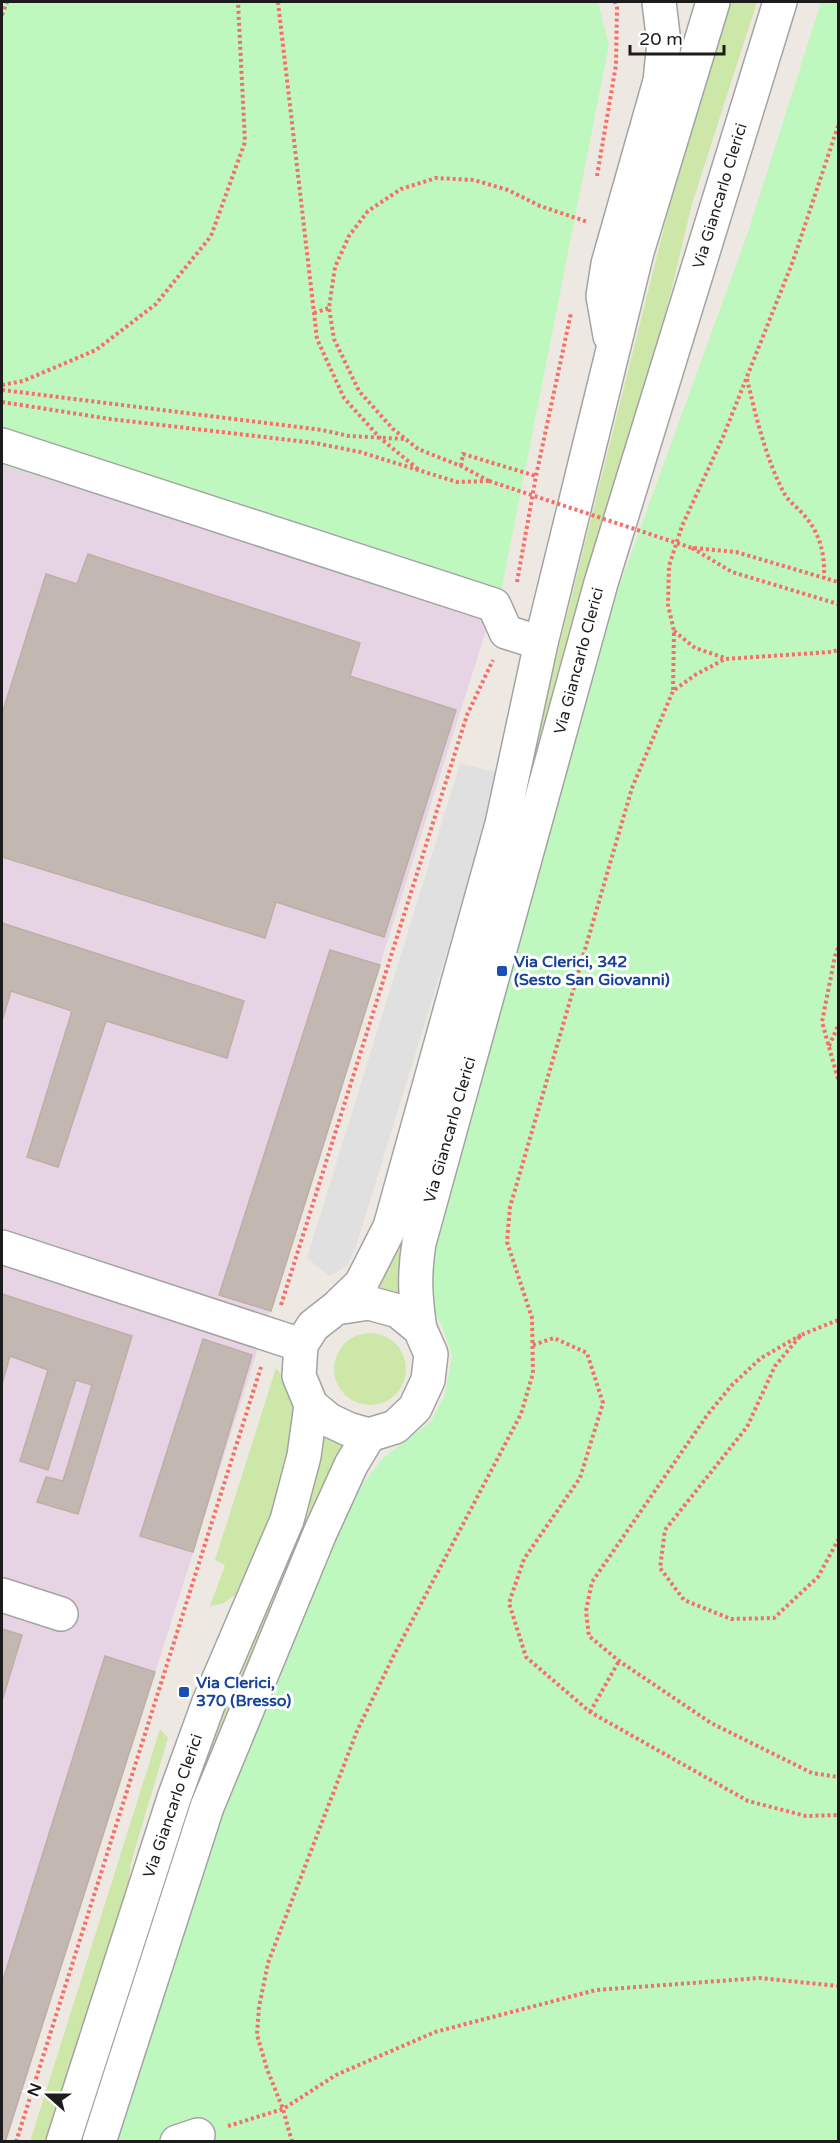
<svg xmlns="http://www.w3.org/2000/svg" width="840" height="2143" viewBox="0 0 840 2143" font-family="'Varela Round',sans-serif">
	<rect width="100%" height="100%" fill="#ede9e2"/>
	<path fill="#e6d4e4" d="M2,465L491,615L6,2142L2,2141Z"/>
	<path fill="#cce7a8" d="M730,2H757L692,204L642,412L402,1295L382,1290L380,1284L397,1253L415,1198L520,802L678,172Z
		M334 1369a36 36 0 1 1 72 0a36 36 0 1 1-72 0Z
		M276,1368L288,1384L293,1410V1443L287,1480L239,1592L224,1603L210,1606L225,1565L215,1560Z
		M322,1428L353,1448L90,2141L76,2142L203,1755Z
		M160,1729L168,1738L131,1863L128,1885L133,1897L55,2141L30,2142Z"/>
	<path fill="#bef8bf" d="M2,2H598L609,45L502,587L491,615L2,465Z
		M821,2H838V2141L111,2142L236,1777L298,1618L359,1488L383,1458L431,1421L445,1395L452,1355L442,1326L429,1302L431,1247L591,664L747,235Z"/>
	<path fill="#e0e0e0" d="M460,764L502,773L356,1246L348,1265L330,1276L307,1258Z"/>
	<path fill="#c2b8b1" stroke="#bfaea4" stroke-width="1.5" d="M88,554L360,643L350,676L456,710L384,937L276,902L265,938L2,857V714L46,574L77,584Z
		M2,923L244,1001L227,1058L106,1021L58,1167L27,1157L72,1011L11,991L2,1021Z
		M330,950L380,965L271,1311L219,1295Z
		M2,1294L132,1336L78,1514L37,1502L46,1477L63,1481L92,1385L76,1380L48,1470L20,1461L48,1370L10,1356L2,1384Z
		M203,1339L252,1355L193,1552L140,1536Z
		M2,1629L22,1635L2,1701Z
		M105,1656L155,1672L5,2142H2V1983Z"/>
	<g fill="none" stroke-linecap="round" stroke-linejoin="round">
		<defs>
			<path id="minor" d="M610,336L603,296L608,264L660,81L664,43L659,2
				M2,445L494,605L506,632L541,643
				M2,1247L301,1345
				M336,1308L369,1303L398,1311L420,1329L431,1354L428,1380L415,1408L395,1427L369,1435L348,1429L329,1420L311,1405L299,1376L301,1345L313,1326L336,1308L361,1284L390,1227L502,824L541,643L637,252L713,2
				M420,1329C415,1297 414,1274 419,1243L601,583L780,2
				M2,1595L61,1614
				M63,2142L174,1798L209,1702L287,1520L304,1456L311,1405
				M99,2142L207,1807L320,1533L351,1465L369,1435
				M177,2142L198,2135"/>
		</defs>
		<use href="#minor" stroke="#a3a3a3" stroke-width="36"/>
		<path stroke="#f76e69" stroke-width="4" stroke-dasharray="3 3" stroke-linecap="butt" d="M278,2L317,339L344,398L380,438L419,470
			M2,15L7,2
			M597,176L616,65L617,8L615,2
			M314,313L329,308
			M747,379C756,417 766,459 784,493C789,502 797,507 803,514C820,532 825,554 824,578
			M2,385L23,381L96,350L156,304L211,236L245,142L238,2
			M2,390L322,430L349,436L405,439
			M2,402L110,419L315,443L360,452L457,482L489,481
			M461,466L463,454L536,476
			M489,481L461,466L418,449L393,429L359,391L334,339L329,308L335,267L349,236L368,211L401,189L436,178L474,180L508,190L540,206L588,222
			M692,548L732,572L838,604
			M694,548L736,552L838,582
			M517,582L536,476L571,313
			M674,631L695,648L725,658
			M673,690L674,631L668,605L669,566L682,526L723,437L793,261L838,126
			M838,948L835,956L822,1022L838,1079
			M829,1046L838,1026
			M281,1305L467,715L493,660
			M838,1320L801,1335L775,1366L747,1427L665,1530L660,1568L684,1600L731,1619L774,1618L818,1577L838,1540
			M801,1335L761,1358L732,1385L708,1414L592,1582L586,1611L589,1636L619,1661L711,1723L812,1773L838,1777
			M533,1345L554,1338L587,1353L603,1403L580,1478L524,1559L509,1603L526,1657L590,1712L748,1801L806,1816L838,1815
			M590,1712L619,1661
			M228,2126L283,2109L336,2075L435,2032L596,1990L760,1978L838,1986
			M16,2142L261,1367
			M292,2142L283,2109L267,2069L257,2035L259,2007L268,1963L357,1731L393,1657L521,1414L533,1373L532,1318L507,1242L510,1207L632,788L673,691L695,675L725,659L831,652L838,650"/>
		<use href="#minor" stroke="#fff" stroke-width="33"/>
		<path stroke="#f76e69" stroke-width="4" stroke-dasharray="3 3" stroke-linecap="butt" d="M489,481L692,548"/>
	</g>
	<g fill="#1a4fb4" stroke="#fff" stroke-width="2">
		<rect x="496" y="965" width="12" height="12" rx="3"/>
		<rect x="178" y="1686" width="12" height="12" rx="3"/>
	</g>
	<g text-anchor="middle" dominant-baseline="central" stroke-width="6" stroke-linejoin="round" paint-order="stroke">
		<g font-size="16" fill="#1c1c1c" stroke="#fff">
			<text transform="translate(720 196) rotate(-73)">Via Giancarlo Clerici</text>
			<text transform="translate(579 661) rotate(-75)">Via Giancarlo Clerici</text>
			<text transform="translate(450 1130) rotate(-74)">Via Giancarlo Clerici</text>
			<text transform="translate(173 1806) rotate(-71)">Via Giancarlo Clerici</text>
		</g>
		<g font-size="16" font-weight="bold" fill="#164399" stroke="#fff" text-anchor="start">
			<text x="514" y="962">Via Clerici, 342<tspan x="514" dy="18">(Sesto San Giovanni)</tspan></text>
			<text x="196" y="1683">Via Clerici,<tspan x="196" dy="18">370 (Bresso)</tspan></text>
		</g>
	</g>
	<rect width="840" height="2143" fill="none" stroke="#1c1c1c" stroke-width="6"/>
	<g transform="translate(48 2095) rotate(291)" stroke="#ffffff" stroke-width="4.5" paint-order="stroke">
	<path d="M0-4.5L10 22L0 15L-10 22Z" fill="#1c1c1c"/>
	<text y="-9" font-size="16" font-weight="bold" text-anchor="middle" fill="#1c1c1c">N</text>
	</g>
	<path d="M630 45v9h94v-9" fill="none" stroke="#1c1c1c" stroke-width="3"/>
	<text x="639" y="45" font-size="18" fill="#1c1c1c" stroke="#ffffff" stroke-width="4.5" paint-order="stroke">20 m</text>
</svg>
